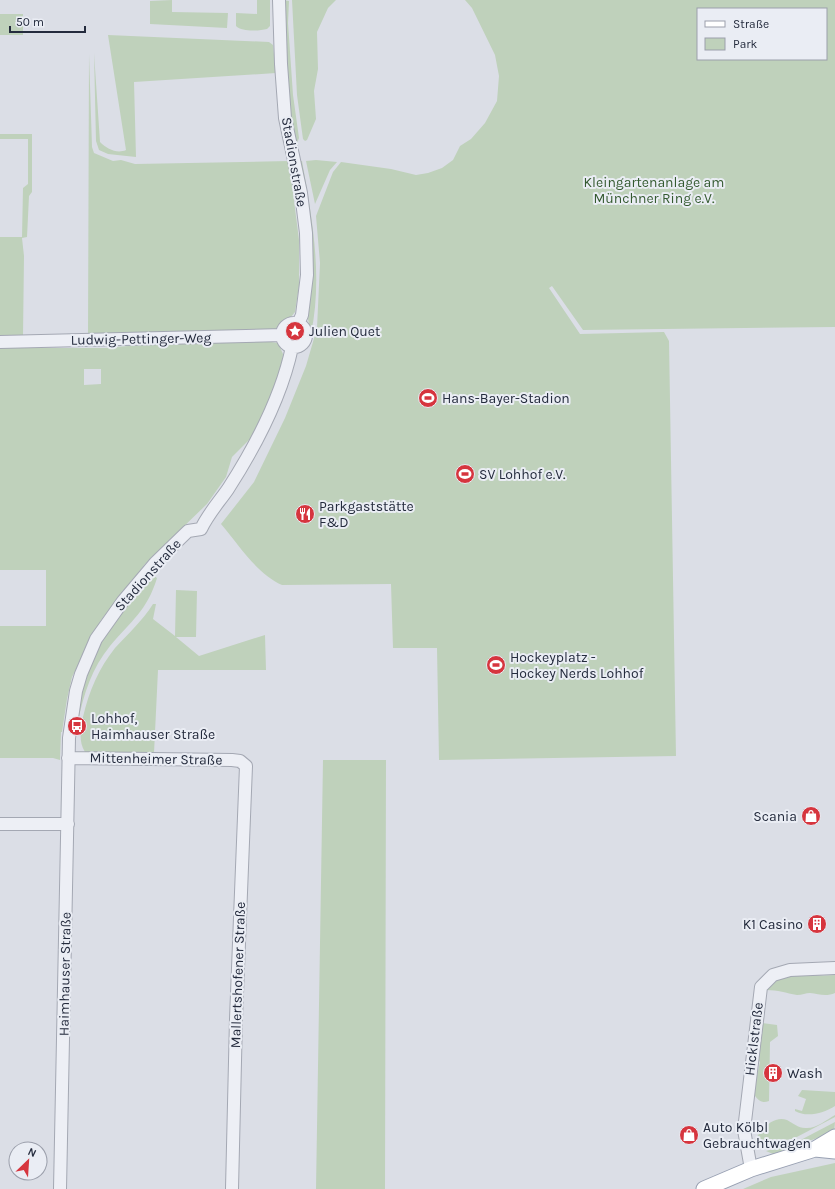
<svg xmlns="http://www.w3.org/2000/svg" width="835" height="1189" viewBox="0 0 835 1189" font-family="Karla,sans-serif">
	<rect width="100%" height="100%" fill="#dbdee6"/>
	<path fill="#bfd1bb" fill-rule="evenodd" d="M172,0V12L228,13L227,28L150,24V1Z
		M257,0H270V26L267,29C259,31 242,32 236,26V13L257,14Z
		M283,0L289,1L288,23L293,95L299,138L297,143C286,129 285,24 283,0Z
		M292,0H336L328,8L317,32L318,69L314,91L316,119L307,140L305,141L303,139L297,95Z
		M465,0H835V327L583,330L552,286L549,288L580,334L664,332L669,341L676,756L439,760L437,648H393L391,584L282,585C256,573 239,545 221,524L254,482L285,418L306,366L317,328L320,263L316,216L333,172L341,162L391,169L416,175L428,173L442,168L453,160L460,146L471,139L485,123L497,101L499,76L495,55L472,8ZM698,9H826V59H698Z
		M0,14H23V35H0Z
		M108,35L269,42L273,45L276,73L134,82L136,157L108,154L99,150L96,141L94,53L100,142C107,149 117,154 126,150Z
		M89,54L92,147L94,153L113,161L121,160L135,164L289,161L299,240V286L295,312L291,317L283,320L273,332L88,336Z
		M0,134H32V192L29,196L27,237L22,238L24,256L23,336L0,335V237H22L23,188L28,184V139H0Z
		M316,160L337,162L330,170L315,204L306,161Z
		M300,161H302C312,217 323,277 311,334L308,319L311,262Z
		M186,341H265L278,343L283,354L282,365L267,408L254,435L232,457L226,477L207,504L145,564L101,620L72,677L67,699L62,732H61L60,760L53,758H0V626H46V570H0V348H105ZM84,369H101V384L84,385Z
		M151,574L157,578C147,611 131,621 110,646C92,668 84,693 78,721H75L86,673L105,633Z
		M176,590L197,591L196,637H176L199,656L265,635L266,670H158L154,753L85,752C78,741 81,729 83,717C89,691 99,668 115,648C128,634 143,620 153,604H156L153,619L175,636Z
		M323,760H386L385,1189H316Z
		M835,975V993C826,997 819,994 810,993C806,993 802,995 797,995C786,993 778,990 766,990C778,970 814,977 835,975Z
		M762,1023L777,1025L778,1036L770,1042L769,1101C761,1104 758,1100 753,1093L760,1062L757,1058Z
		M802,1090L835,1092V1106C824,1113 807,1118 795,1111V1109L802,1111L806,1099L798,1096Z
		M835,1115V1117L793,1139L783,1140L765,1147L758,1146L755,1140C761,1130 773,1115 787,1120C793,1123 799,1129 807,1128C817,1128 826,1120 835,1115Z
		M835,1122L834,1132L773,1154L766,1151L793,1144Z
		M835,1163V1189H743L771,1177Z"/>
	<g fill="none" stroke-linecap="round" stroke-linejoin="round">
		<defs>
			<path id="minor" d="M279,0L281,64L285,118L301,193L306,233L307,275L302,315L298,324
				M282 335a12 12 0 1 1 24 0a12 12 0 1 1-24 0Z
				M0,342L282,335
				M68,758L232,760L240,761L246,766L236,1019L232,1189
				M0,824H68
				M751,1169L744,1130L761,987L773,975L790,970L835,968
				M60,1189L69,738L76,691L81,674L96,639L123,601L155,563L188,531L201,529C208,514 219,502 228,489C255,447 282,395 292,347"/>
			<path id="major" d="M815,1149L835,1151
				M704,1189L751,1169L815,1149L835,1137"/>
		</defs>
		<use href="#minor" stroke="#a4a8b3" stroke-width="14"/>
		<use href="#major" stroke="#99a1b3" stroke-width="17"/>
		<use href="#minor" stroke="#edeff5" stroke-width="12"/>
		<use href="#major" stroke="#fff" stroke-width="15"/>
	</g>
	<defs>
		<symbol id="sight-disc" viewBox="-11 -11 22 22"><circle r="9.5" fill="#d6353e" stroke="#eaedf4"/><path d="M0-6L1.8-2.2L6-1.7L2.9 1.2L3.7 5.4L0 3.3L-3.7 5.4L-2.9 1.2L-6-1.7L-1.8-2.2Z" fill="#fff"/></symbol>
		<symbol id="stadium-disc" viewBox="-11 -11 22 22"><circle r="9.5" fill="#d6353e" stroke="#eaedf4"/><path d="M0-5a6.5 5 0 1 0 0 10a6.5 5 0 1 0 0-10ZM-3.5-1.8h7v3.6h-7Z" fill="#fff"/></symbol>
		<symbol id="restaurant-disc" viewBox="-11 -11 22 22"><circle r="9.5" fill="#d6353e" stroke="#eaedf4"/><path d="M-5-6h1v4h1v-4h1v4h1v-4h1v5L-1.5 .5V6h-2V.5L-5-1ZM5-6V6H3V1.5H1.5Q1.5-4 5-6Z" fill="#fff"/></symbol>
		<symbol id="bus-disc" viewBox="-11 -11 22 22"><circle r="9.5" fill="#d6353e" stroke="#eaedf4"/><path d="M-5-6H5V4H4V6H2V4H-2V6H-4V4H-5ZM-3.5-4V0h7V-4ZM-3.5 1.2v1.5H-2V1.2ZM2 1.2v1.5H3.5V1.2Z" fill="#fff"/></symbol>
		<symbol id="shop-disc" viewBox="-11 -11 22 22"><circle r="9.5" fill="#d6353e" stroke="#eaedf4"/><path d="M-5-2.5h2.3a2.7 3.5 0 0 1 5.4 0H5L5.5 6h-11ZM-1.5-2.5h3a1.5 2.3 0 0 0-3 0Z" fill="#fff"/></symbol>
		<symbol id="building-disc" viewBox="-11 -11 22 22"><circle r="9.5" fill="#d6353e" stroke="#eaedf4"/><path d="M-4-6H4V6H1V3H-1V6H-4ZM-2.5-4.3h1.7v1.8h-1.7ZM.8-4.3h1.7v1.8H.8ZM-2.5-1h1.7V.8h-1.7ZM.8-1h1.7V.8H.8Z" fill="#fff"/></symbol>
	</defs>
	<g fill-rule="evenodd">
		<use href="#sight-disc" x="284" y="320" width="22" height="22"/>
		<use href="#stadium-disc" x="417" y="387" width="22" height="22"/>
		<use href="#stadium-disc" x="454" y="463" width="22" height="22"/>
		<use href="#restaurant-disc" x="294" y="503" width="22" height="22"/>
		<use href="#stadium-disc" x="485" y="654" width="22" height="22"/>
		<use href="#bus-disc" x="66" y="715" width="22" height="22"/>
		<use href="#shop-disc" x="800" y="805" width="22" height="22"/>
		<use href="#building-disc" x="806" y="913" width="22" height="22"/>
		<use href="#building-disc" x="762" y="1062" width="22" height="22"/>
		<use href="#shop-disc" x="678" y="1124" width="22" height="22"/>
	</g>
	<g text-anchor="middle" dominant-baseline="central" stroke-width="4" stroke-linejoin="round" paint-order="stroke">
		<g font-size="14" fill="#242b3d" stroke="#eaedf4">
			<text transform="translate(294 162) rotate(80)">Stadionstraße</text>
			<text transform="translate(141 339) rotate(-1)">Ludwig-Pettinger-Weg</text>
			<text transform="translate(148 575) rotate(-48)">Stadionstraße</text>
			<text transform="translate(156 759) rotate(1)">Mittenheimer Straße</text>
			<text transform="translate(65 974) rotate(-89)">Haimhauser Straße</text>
			<text transform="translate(238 975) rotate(-88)">Mallertshofener Straße</text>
			<text transform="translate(754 1039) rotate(-83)">Hicklstraße</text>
		</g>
		<g font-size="14" fill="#345a30" stroke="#eaedf4">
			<text x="654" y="182">Kleingartenanlage am<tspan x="654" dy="16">Münchner Ring e.V.</tspan></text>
		</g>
		<g font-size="14" fill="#242b3d" stroke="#eaedf4" text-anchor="start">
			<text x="309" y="331">Julien Quet</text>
			<text x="442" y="398">Hans-Bayer-Stadion</text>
			<text x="479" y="474">SV Lohhof e.V.</text>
			<text x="319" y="506">Parkgaststätte<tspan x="319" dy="16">F&amp;D</tspan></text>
			<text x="510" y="657">Hockeyplatz -<tspan x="510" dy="16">Hockey Nerds Lohhof</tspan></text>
			<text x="91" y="718">Lohhof,<tspan x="91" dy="16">Haimhauser Straße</tspan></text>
			<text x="797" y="816" text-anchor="end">Scania</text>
			<text x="803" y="924" text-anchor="end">K1 Casino</text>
			<text x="787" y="1073">Wash</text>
			<text x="703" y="1127">Auto Kölbl<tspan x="703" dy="16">Gebrauchtwagen</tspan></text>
		</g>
	</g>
	<rect x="697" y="8" width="130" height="52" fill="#eaedf4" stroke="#9b9fab"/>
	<rect x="705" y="21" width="20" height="6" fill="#ffffff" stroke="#9b9fab"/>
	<text x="733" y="28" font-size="12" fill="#242b3d">Straße</text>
	<rect x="705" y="38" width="20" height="12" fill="#bfd1bb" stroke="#9b9fab"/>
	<text x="733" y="48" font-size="12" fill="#242b3d">Park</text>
	<g transform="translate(28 1161) rotate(25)"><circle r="19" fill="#eaedf4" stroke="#9b9fab"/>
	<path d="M0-3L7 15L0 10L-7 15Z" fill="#d6353e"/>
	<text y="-6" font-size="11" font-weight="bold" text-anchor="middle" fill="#242b3d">N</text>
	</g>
	<path d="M10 26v6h75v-6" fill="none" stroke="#242b3d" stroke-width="2"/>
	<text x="16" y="26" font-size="12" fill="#242b3d" stroke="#eaedf4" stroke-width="3" paint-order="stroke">50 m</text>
</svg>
